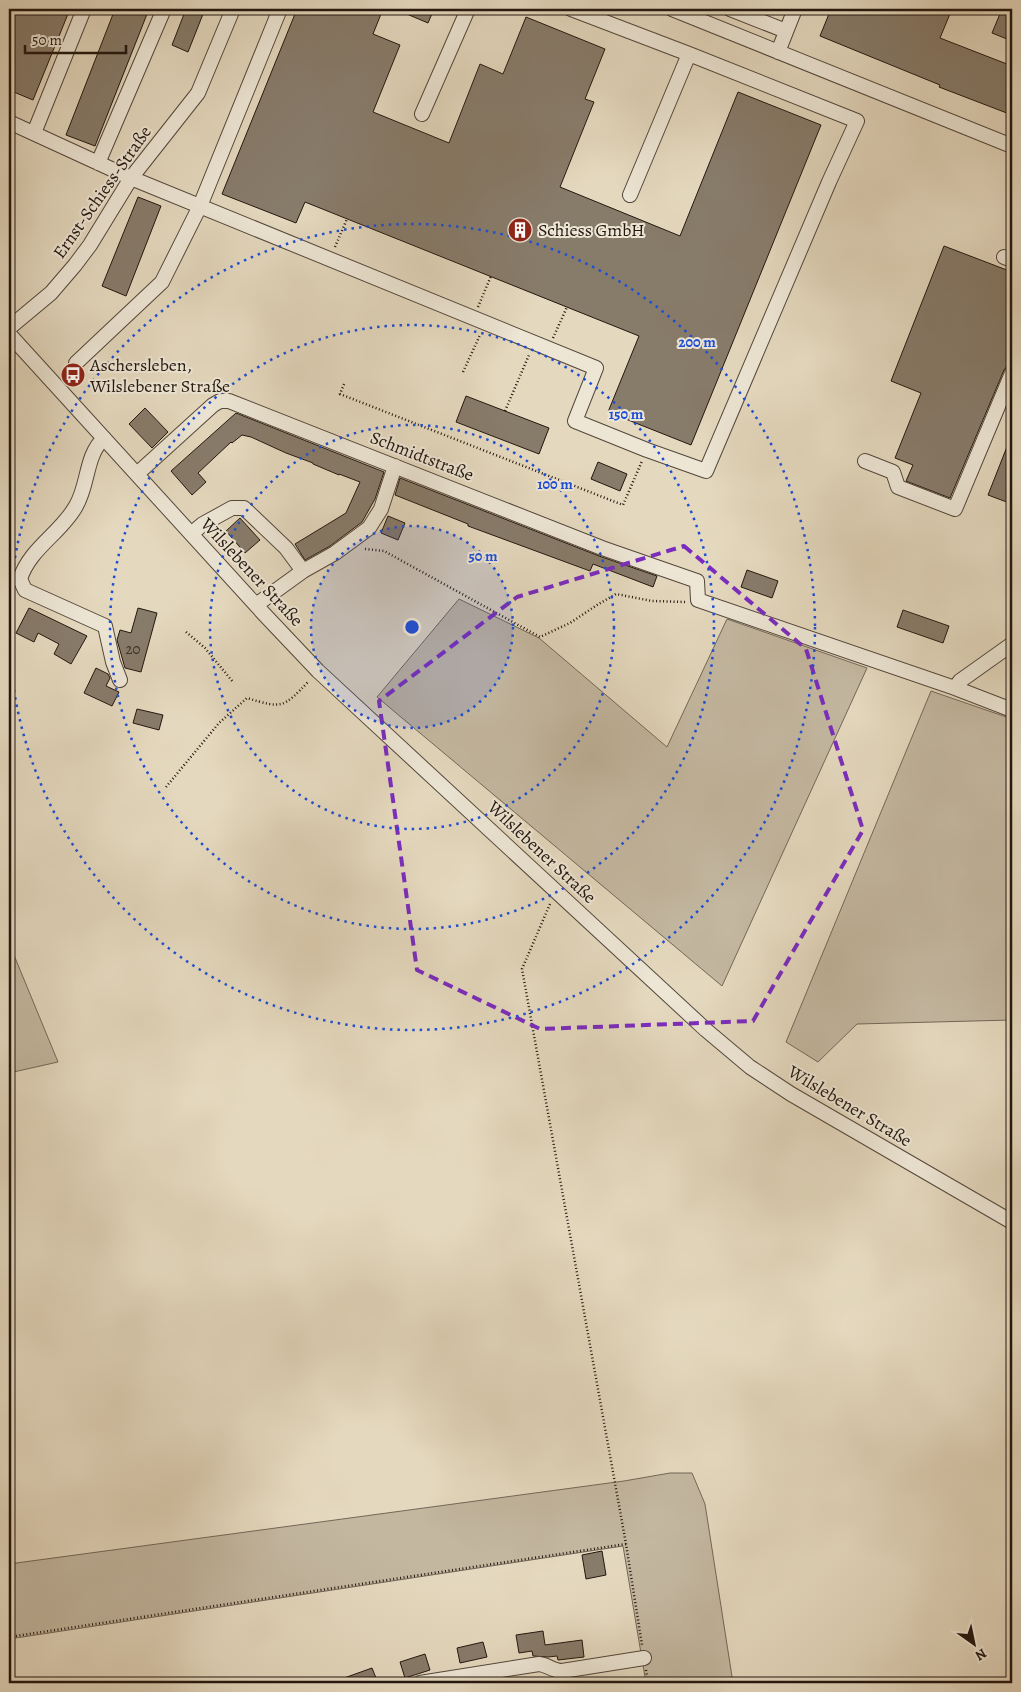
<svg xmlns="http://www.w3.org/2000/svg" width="1021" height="1692" viewBox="0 0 1021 1692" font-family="Alegreya,serif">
	<rect width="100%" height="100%" fill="#e4d8be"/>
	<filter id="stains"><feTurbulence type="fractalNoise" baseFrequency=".004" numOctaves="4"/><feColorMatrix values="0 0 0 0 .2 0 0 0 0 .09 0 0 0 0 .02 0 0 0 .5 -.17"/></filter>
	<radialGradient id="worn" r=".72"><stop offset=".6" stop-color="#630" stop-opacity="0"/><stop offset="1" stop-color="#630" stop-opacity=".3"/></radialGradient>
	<path fill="#c3b7a0" stroke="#736758" d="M459,599L539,638L667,747L727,619L867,668L722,986L377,697Z
		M931,691L1012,719V1020L857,1024L818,1062L786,1042Z
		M9,943L58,1062L9,1073Z
		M670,1473H692L705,1504L733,1683H646L623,1546L9,1639V1564L624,1481Z"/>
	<path fill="#877b6a" stroke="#23170f" d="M9,9H70L33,100L9,90Z
		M115,9H149L95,146L66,135Z
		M186,9H205L188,52L172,45Z
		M297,9H383L373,34L400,45L373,112L449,143L480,64L503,74L526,17L605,49L585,99L594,102L560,187L680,236L738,92L821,125L691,445L608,412L639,336L305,202L296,223L222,194Z
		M395,9H434L428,23Z
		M831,9H952L940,38L1012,66V115L939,87L940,85L820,36Z
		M1002,9L1012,11V41L992,33Z
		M138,197L161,206L126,296L102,286Z
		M944,246L1012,272V364L1007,366L1004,370L950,498L906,481L913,465L895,458L921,393L891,381Z
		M466,396L549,428L539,454L456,422Z
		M145,408L168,432L152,448L129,424Z
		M236,413L384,472L375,499L362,522L330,546L305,560L295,544L346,513L360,482L339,474V475L313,464V463L286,453L251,437L242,435L232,443L231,442L198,473L206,482L192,495L171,471Z
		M1012,434V504L988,495Z
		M598,462L627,474L620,491L591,479Z
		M400,478L599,556L657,576L653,587L593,564L590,571L468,526V524L395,495Z
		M388,516L405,523L398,540L381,533Z
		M240,518L260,540L245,553L226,531Z
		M747,570L778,581L772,598L741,587Z
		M29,608L87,636L71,664L54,654L59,644L38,633L34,642L16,633Z
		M138,608L157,613L141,672L125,668L117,640L120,630L131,633Z
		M903,610L949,626L943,643L897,627Z
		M96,668L108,674L110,678L106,686L119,692L112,706L84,693Z
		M137,709L163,715L159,730L133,723Z
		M602,1551L606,1575L586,1579L582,1555Z
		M543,1631L545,1645L582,1640L584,1657L558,1660L557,1656L548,1657L533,1656L532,1651L519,1653L516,1635Z
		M483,1642L487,1657L460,1663L457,1648Z
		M425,1654L430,1670L405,1678L400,1662Z
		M372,1668L378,1683H334L333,1682Z"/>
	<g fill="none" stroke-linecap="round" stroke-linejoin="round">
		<defs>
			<path id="minor" d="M672,9L1012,146
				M730,9L786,31
				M778,52L795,9
				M422,114L468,9
				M9,122L131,178L596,368L575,421L647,450L706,471L829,182L857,121L689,54L571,9
				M34,133L84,9
				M98,163L164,9
				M630,195L689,54
				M1004,257L1012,260
				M9,328L51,293L75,265L90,245L131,178L198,93L233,9
				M9,334L264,614L318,671L706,1030L750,1067L791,1094L1012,1222
				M76,363L162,282L200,206L280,9
				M104,438C85,456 89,484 76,506C61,533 30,548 20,579L25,590L105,626L113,662L120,680
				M865,461L893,472L898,487L955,509L1012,373
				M137,474L213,405L220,401H229L602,548L697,581L698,600L955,688L1012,710
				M191,534L203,524L232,508H244L286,548L303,571
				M256,605L303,571L335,553L369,528L381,509L395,466
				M955,688L960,681L1012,644
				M420,1683L539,1664C548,1665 553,1671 562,1671L644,1658"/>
		</defs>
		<use href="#minor" stroke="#53473b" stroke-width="16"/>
		<path stroke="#23170f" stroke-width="2.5" stroke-dasharray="1 2.5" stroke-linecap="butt" d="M335,247L347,219
			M478,307L491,276
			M553,338L567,307
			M463,372L480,335
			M344,384L340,394L623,505L642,461
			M505,411L529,355
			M365,549L384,551L540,637L570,623L597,605L616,594L652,601L685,602
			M186,632L205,648L233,682
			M166,787L219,723L247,698C283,709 283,708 309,681
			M550,904L522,969L626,1544L642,1645
			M9,1637L626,1544
			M646,1670L648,1683"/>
		<use href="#minor" stroke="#ede6d5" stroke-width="14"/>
	</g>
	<path fill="none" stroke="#7b2cbf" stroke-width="4" stroke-dasharray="10 6" stroke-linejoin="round" d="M684,546L806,649L863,830L753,1021L540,1029L417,970L379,701L517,597Z"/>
	<circle cx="412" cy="627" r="101" fill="#1d4ed8" fill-opacity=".12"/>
	<g fill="none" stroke="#1d4ed8" stroke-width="2.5" stroke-dasharray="2.5 5">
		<circle cx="412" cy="627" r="101"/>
		<circle cx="412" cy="627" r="202"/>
		<circle cx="412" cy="627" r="302"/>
		<circle cx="412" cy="627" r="403"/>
	</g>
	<defs>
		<symbol id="building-disc" viewBox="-11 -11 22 22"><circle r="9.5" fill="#8f2418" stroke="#ede6d5"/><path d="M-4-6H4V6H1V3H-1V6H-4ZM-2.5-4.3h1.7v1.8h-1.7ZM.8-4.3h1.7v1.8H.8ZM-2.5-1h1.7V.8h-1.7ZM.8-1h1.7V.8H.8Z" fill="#fff"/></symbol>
		<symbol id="bus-disc" viewBox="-11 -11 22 22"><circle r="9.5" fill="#8f2418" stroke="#ede6d5"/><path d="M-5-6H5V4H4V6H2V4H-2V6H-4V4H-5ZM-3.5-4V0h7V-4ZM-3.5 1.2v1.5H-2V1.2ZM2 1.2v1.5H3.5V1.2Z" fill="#fff"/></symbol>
	</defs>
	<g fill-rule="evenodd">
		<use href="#building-disc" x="506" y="216" width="28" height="28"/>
		<use href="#bus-disc" x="59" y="361" width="28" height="28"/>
	</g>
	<g text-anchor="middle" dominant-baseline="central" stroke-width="4" stroke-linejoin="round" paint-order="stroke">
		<g font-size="15" fill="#3c3026">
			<text x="133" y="649">20</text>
		</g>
		<g font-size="18" fill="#23170f" stroke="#ede6d5">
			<text transform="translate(102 192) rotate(-55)">Ernst-Schiess-Straße</text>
			<text transform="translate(422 456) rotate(21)">Schmidtstraße</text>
			<text transform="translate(252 572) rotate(47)">Wilslebener Straße</text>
			<text transform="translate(542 852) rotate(43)">Wilslebener Straße</text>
			<text transform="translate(850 1106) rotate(31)">Wilslebener Straße</text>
		</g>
		<g font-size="18" fill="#23170f" stroke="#ede6d5" text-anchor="start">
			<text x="538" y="230">Schiess GmbH</text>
			<text x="90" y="365">Aschersleben,<tspan x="90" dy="21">Wilslebener Straße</tspan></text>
		</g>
	</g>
	<circle cx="412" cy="627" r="8" fill="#1d4ed8" stroke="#ede6d5" stroke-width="2.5"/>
	<g font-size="15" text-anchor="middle" font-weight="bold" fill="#1d4ed8" stroke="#ede6d5" stroke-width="4" stroke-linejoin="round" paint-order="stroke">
		<text x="697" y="347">200 m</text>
		<text x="626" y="419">150 m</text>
		<text x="555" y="489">100 m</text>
		<text x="483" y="561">50 m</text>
	</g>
	<rect width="1021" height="1692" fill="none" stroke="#e4d8be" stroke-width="30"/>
	<rect x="10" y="10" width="1001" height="1672" fill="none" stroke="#23170f" stroke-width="2.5"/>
	<rect x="15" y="15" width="991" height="1662" fill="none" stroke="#23170f"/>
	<g transform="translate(974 1644) rotate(147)" stroke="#ede6d5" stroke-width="4" paint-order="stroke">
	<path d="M0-4L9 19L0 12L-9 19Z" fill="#23170f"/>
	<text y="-8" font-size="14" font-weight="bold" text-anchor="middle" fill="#23170f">N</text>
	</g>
	<path d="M25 45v8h101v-8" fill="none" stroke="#23170f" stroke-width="2.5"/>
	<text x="32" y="45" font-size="15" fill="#23170f" stroke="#ede6d5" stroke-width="4" paint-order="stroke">50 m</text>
	<rect width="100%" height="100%" filter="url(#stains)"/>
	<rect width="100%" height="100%" fill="url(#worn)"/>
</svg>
